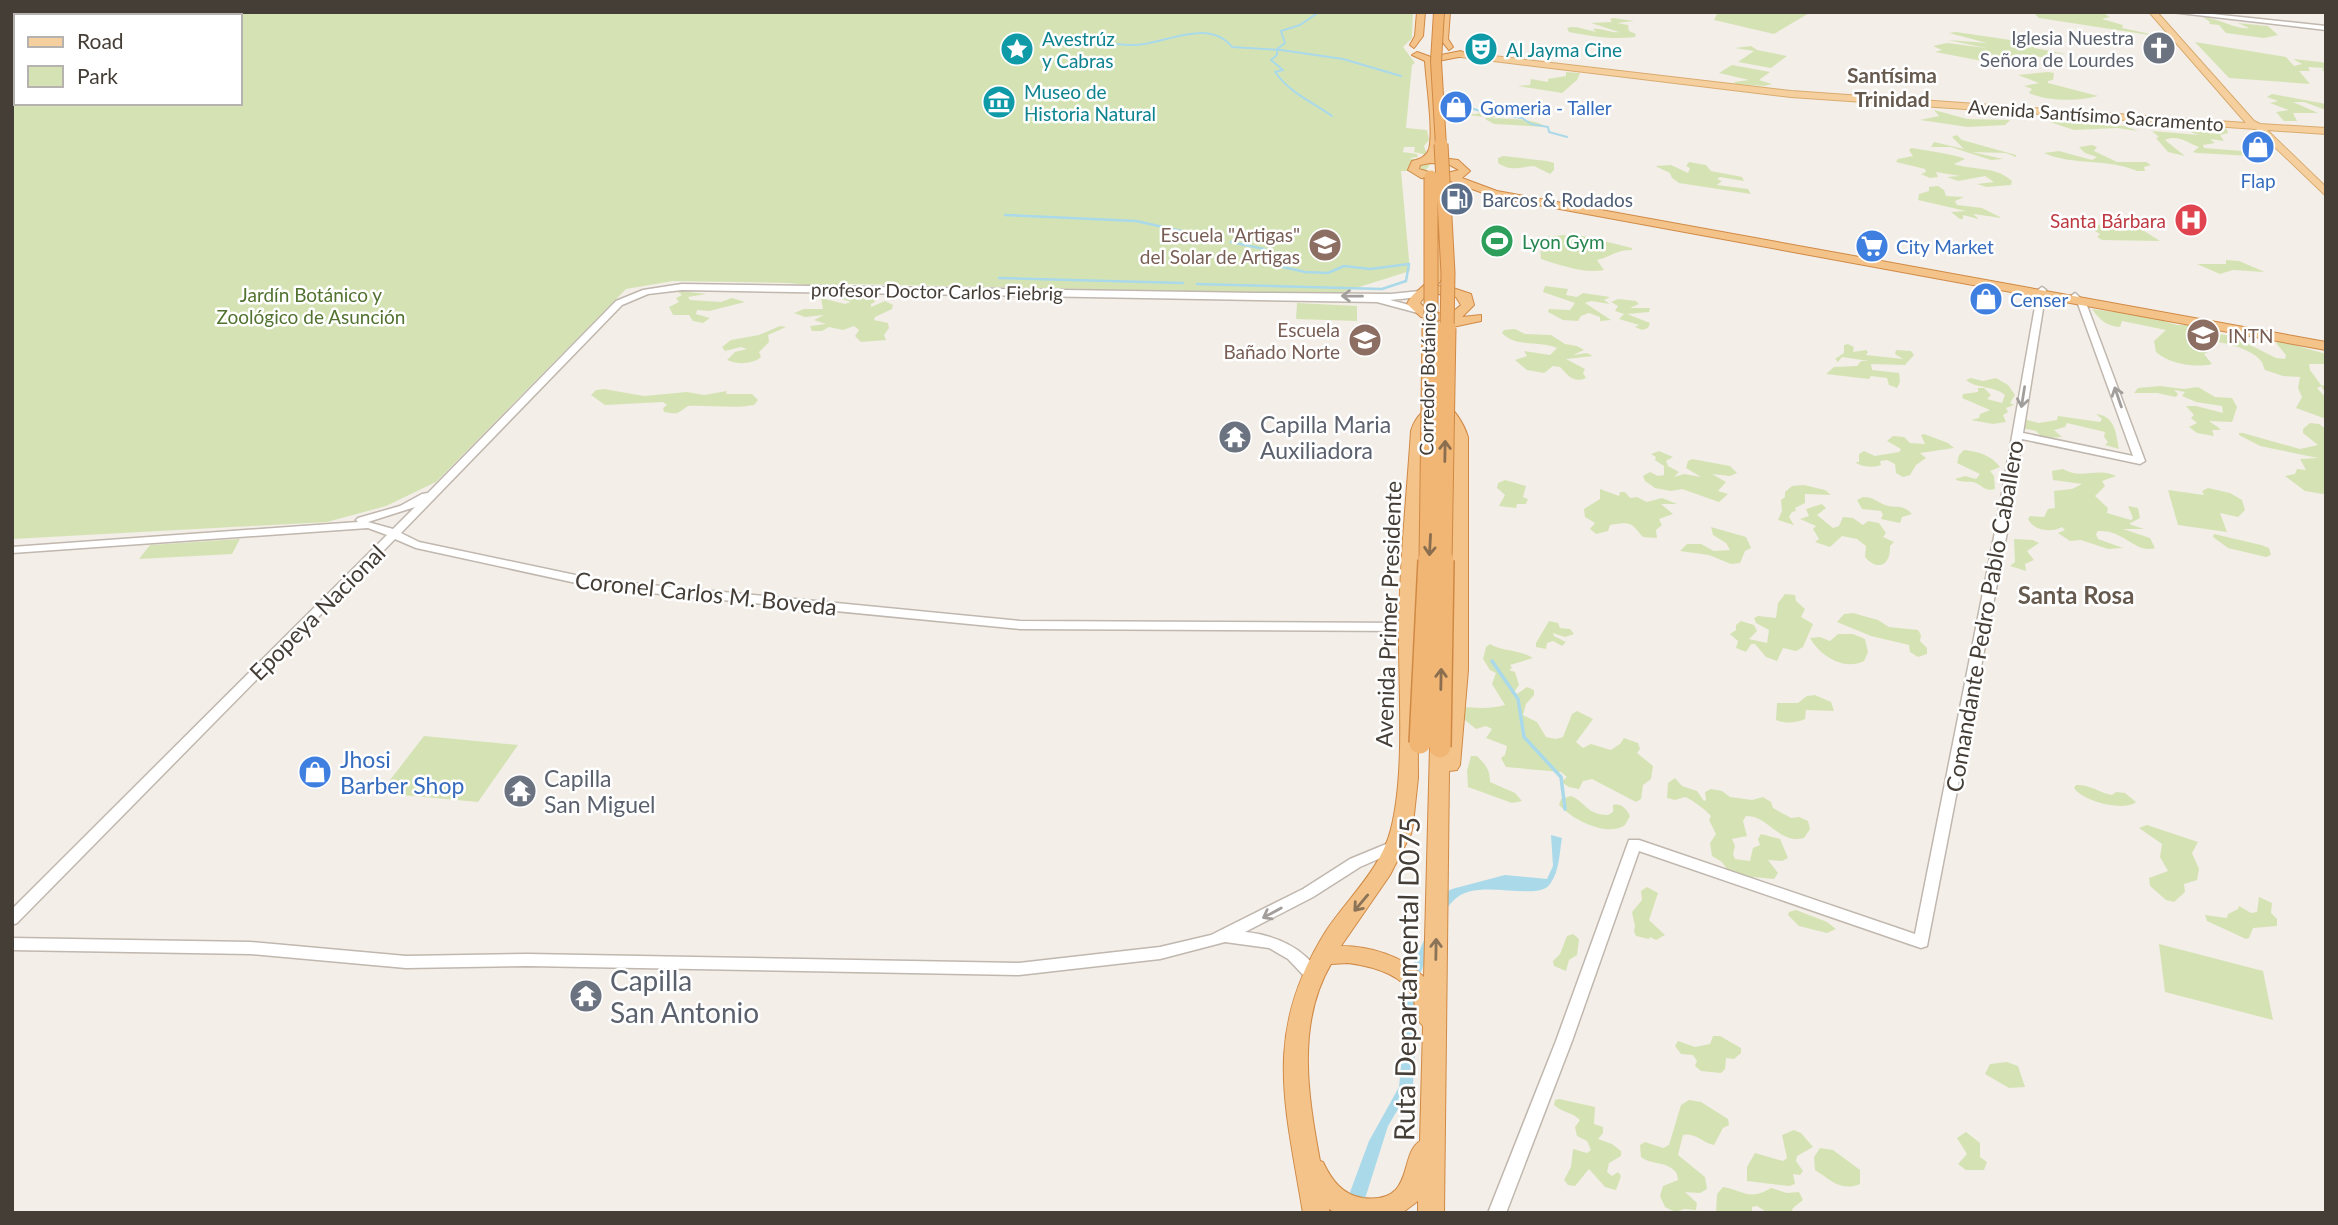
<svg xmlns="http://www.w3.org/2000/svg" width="2338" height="1225" viewBox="0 0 2338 1225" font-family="Lato,sans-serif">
	<rect width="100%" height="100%" fill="#f3eee8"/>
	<path fill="#d5e3b4" d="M38,12H1413L1412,38L1403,47L1415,63L1412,65L1406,128L1427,130L1429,140L1424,146L1427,155L1414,152L1415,147H1404L1403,152L1417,154L1418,157L1409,158L1424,161L1430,165L1425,171H1401L1410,271L1337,294L850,284L826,287L789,283L673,281L626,289L436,482L386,506L327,522L12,539V23L16,22V103H240V16H29Z
		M1718,12H1811L1774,34L1714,20Z
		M2101,12L2110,17L2102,19L2123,25L2122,28L2169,38L2039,18L2034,13Z
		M2203,17C2220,19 2237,30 2249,28L2238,23L2268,26L2278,35L2264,38L2226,33L2219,25L2209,24L2210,22Z
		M1613,18L1634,21L1617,23L1628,25L1629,31L1636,34L1635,37C1611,40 1592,36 1569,32L1567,28C1575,25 1586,30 1596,32L1593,29C1603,28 1609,33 1619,32L1591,23L1612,22L1610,19Z
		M1956,32L2031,43L2035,45L2034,48L2067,54L2054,53L2047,57C2035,58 2024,52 2011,56C2003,59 2002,62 1994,60L1993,63L1935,52L1942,50L1933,46L1947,43L1986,48L1948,40L1987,43L1949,33Z
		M2195,42L2286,57L2294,66L2302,64L2293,59L2321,62L2326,64V72L2322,70L2324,68L2308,67L2310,71H2299L2310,84L2229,78Z
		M1751,46L1757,50L1787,56L1771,68L1738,62L1754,51L1735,48Z
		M1732,65L1770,72L1759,80L1772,84L1764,86L1736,84L1734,82L1749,80L1719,73Z
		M1566,72L1580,73L1577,80L1562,93L1518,86L1530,85L1531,79L1548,82V79L1566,76Z
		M2048,72L2054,73L2053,80L2048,81V83L2098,96C2079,101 2049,102 2029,93L2032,89L2024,86L2039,83L2018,75Z
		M2272,94L2326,104V110L2304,102H2293L2318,113H2293L2297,121H2284L2276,112L2289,110L2270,103L2278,101L2267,97Z
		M1478,109L1497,110L1503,115L1491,118C1506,119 1536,118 1546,127L1494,124L1485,119L1487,117L1457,114H1477L1479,113Z
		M1934,110L1967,119L2010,120L2005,125L1968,127L1920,120L1939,116Z
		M2052,114L2079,119L2084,124L2125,126L2138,131L2117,128L2074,130L2050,122L2056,120Z
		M2184,118L2227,129L2228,133L2220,135L2224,141L2210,139L2215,143L2203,145L2204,148L2242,151L2252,156L2197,153L2193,152L2199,147C2187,143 2178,134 2165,140L2185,156L2168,152L2156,138L2159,137L2152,131L2199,135L2188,131L2190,130L2217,134Z
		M1957,135L1962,140L2016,155V157L2006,153L1972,152L2003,159L1991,160L1951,147H1931L1934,142L1964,149L1952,137Z
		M2092,145L2097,147L2094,151L2117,162H2146L2151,165L2144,167L2145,171H2137C2107,158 2073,166 2044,153L2059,151L2092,160L2097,157L2085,153L2079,147Z
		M1911,148C1920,149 1962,156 1965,159L1954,164C1974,171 1994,165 2012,181L2011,185L1987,187L1977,184L1994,182L1985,176L1958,181L1947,177L1960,176L1936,172L1938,177L1930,178L1921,174L1926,172L1925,169L1896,162L1898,159L1913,156L1909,150Z
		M1503,156L1547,161L1554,163V170L1550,174L1534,166C1521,167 1511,172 1498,163V158Z
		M1689,162L1706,165L1711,171L1742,177L1744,181L1720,177L1717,179L1722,181L1717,185L1748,189L1751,194L1679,183L1672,178L1670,173L1655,166L1671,165L1688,173L1690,168L1686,166Z
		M1938,186L1944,190L1946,196L1964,197L1955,201L1957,205L1982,208L2002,218L1973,214L1979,219L1963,215V219H1960L1951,212L1966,211L1918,200L1919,194L1929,191V187Z
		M2108,223L2146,224L2147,225L2143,227H2107L2119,231L2141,229L2160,241L2102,240L2097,237L2100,234L2095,231L2098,225Z
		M1563,235L1583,236L1632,248V250C1615,250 1611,257 1597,260L1604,270C1584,274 1560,265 1541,259L1540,245L1547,237Z
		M2226,260L2239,261L2265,272L2233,270L2220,274L2197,264H2226Z
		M1545,286L1568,289L1566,295L1577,297L1583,293L1610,297L1604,300L1610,304L1591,301L1585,303L1611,320L1600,321V317L1589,313L1581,316L1578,321L1563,320L1548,312L1549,309L1570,310L1575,303L1543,292Z
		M681,291L706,294L688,297L690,300L721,302L732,298L745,302L709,311L697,310L696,314L710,318L703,323L693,321L689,315H673L669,307L679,302L676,298L682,295L678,292Z
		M842,294L872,296L875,302L871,304V307L885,301L893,305L892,309L875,317L874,320L888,323L889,328L884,335L886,340L861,342L855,336L859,330L854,326L843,330L829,327L822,331H812L810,326L826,324L814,320L824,315L805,317L794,313L804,309H823L821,298L845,304L851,302L836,297Z
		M1618,299L1636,301L1639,304L1630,308H1650L1649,312L1627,314L1650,323L1648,328L1642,330L1635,327L1639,325L1619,319L1624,314L1615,311L1618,306L1611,302Z
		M1297,303L1357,306V321L1296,319Z
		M2092,309L2114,312L2127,310L2177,325H2193L2206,332L2232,336L2276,358L2285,359L2286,355L2276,343L2280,341L2326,354V364H2309L2310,370L2321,385L2326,386V394L2321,386L2317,388L2326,398V419L2296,408L2302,397L2298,388L2300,377L2283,376L2265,370C2263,367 2263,363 2261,361C2254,350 2216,338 2204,343L2208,352L2204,354L2212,364C2194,368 2170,364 2156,352L2154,341L2166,330L2122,321L2120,327C2106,326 2100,320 2092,309Z
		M780,326L786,327L768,335L769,342L759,352L761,357C753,364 737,365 727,360L735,352L747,349L741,347L725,351L722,347L731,340L759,335Z
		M1515,329L1525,334L1551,335L1565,344L1577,346L1584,350L1573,355L1587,353L1593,356L1566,359L1585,369L1583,373L1586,378C1573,384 1567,374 1560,367L1553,366L1544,373L1527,370L1515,360L1527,356L1524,351L1550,355L1557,348C1539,340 1516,348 1502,333L1504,330Z
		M1848,344L1854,347L1853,352L1866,350L1868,352L1866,355L1903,359L1895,354L1896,350L1911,351L1914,355L1905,365L1871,364L1872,370L1899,373L1900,382L1897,388L1889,385L1887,378L1871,376L1869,379L1826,374L1834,367L1857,366L1861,361H1869L1842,357L1838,362L1835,359L1844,353V345Z
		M1971,378L1983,381L1996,378L2008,385L2015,395L2010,403L2014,405L2006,408L2008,412L2003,415L2006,422L1993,424L1971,420L1979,418L1980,414L1990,410L1962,398L1963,394L1978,392V388H1984L1991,395L1987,399L2002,403L2005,395C1993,385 1976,389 1966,380Z
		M2160,386L2184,389L2198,387L2215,397L2232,398L2237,407L2232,422L2209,421L2219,428L2220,430H2212L2214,436L2197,433L2189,427L2197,423L2191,418L2194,415L2186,406H2196L2223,413L2222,406L2196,402L2182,396L2185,392L2174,390L2178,394L2176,397L2157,393H2134L2138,388Z
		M604,389L644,396L687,392L704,395L727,391L726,394H752L758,400L754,405C733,409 710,405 688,406C677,413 680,415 664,412L663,408L667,405L663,402L605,405L591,395L596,390Z
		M2096,414C2116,416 2116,435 2119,449L2105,445L2108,442L2104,437L2105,432L2067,423L2065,427L2054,430L2062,437L2043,438L2036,431L2017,427L2027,420L2039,423L2057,420L2058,416L2100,422L2102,419Z
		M2310,423L2319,424L2326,429V493L2323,494L2305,491L2285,476L2295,474L2297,469L2306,470L2300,459L2318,458L2260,446L2239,435V433H2243L2300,449L2318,445L2303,433V429Z
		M1924,434L1948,443L1954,448L1920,453L1926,458L1916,465L1910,475L1903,477L1896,473L1895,464L1887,460L1880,461L1881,465C1874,468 1860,467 1855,462H1859V454L1864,451L1875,456L1899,452L1901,449L1887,441L1893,436L1904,437L1910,443L1925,444L1921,435Z
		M1964,450C1979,452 1991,455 2000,467L1990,471L1994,476L1995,489C1984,492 1983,485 1973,482C1965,481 1962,483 1955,479L1965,476L1976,479L1980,474L1957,463L1959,455Z
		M1659,451L1673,457L1666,461L1668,466L1679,472L1674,477L1684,474L1701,477L1686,468L1688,461L1692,459L1730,466L1737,473L1730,476L1712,474L1726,482L1718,491L1728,494L1719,502L1682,489L1671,491L1655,488L1645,481L1643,476L1650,472L1658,476L1664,475V466L1655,460L1656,457L1651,454Z
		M2063,469C2081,480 2097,467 2116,476L2102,481L2105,486L2095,496L2108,508L2107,513L2131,520L2133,518L2128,506L2138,508L2140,518L2129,524L2144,529H2123L2150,538L2155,548C2135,554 2124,529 2098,531L2096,534L2098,539L2123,548L2108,549L2081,540L2070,541L2058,533L2065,530L2062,527C2051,533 2034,531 2028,519L2030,516L2044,517L2048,509L2055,508L2054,491L2072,489L2082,484L2053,480L2052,471Z
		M1505,480L1526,486L1523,497L1528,499L1526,504H1517L1516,508L1499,506L1505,495L1497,488L1498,483Z
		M1804,485L1825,490L1831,495L1805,494V503L1795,508L1796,511L1792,512L1789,517L1794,525L1778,520L1782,511L1781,500L1785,497V492L1792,486Z
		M2208,488L2230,493L2242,500L2245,510L2238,517L2220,513L2227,532L2178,525L2168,490L2204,495L2202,491Z
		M1600,489L1619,496L1620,492H1625L1630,498L1637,497L1647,502L1662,498L1677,504H1661L1673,514L1659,519L1662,525L1656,530L1657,538L1643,537C1631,523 1632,521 1610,525L1608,531L1596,534L1590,529L1595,523L1585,517L1584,509L1600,499Z
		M1863,497C1874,497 1877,502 1885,505C1897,509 1902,503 1912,514L1902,517L1900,523L1881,519L1883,515L1881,511L1862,509L1857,500Z
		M1822,504L1826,508L1817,515L1833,528L1839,526L1843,517L1853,518L1863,525L1868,521L1879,523L1886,533L1883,537L1894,542L1890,546C1891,565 1878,572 1865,557L1866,546L1857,539L1842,536L1830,547L1815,542L1819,539L1813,529L1816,526L1800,519L1809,516L1806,509Z
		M1711,527L1746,537L1751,548L1745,551L1740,563L1731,564L1709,555L1680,551L1687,544H1701L1714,551L1730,550L1726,543L1713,535Z
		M2214,534L2261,545L2269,548L2271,555L2266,557L2228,548L2213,537Z
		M240,539L232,554L139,559L150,545Z
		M2014,539L2033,540L2039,543L2027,551L2034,560L2025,564L2026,571L2010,566L2015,562Z
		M1785,594L1795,595L1796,601L1805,609L1801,617L1813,624L1803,647L1796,651L1783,648L1777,661L1766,657L1755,644H1751L1746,652L1736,648L1738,641L1730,634L1736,630V625L1741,621L1754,625L1757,631L1749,639L1767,643L1769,630L1756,623L1754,618L1758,616L1776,618L1778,603Z
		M1853,613L1878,620L1889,627L1918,630L1921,635L1920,641L1927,648V654L1918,657L1910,652L1909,645L1871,636L1837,622L1844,614Z
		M1549,621L1558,623L1560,628L1570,629L1574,634L1565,637L1553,633L1554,636L1566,642L1562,646L1553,641L1547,643L1546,649L1536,647V643Z
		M1838,634H1853L1865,639L1868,652L1864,661C1844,671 1820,656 1810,638L1820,637L1830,641Z
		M1490,644C1503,652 1518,649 1533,658L1510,665L1512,668L1509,670L1515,672L1519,685L1514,692L1517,694L1527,687L1534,690V695L1526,704L1523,715L1537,722L1546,737L1556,739L1563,737L1572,714L1577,711L1593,719L1576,742L1583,748L1591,744L1611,750L1620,744L1624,738L1638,743L1640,749L1637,753L1653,766L1651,779L1643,785L1641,799L1636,802L1592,779L1583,781L1579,789L1569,787L1561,782L1567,777L1561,772L1506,767L1501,758L1505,755L1507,746L1486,738L1492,729L1486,726L1476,729L1460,716L1462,707C1478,708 1490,709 1505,705L1492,684L1496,673L1490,670L1483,659L1486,647Z
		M1815,695L1831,702L1834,711L1806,710L1805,719C1797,723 1785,724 1776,720L1777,703H1798L1807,696Z
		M424,736L518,745L478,802L380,793Z
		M1471,756H1477C1486,765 1490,770 1490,782L1515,793L1522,801L1512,803L1468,787L1467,771Z
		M1675,778L1682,786L1697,791L1704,801L1706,800L1705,792L1711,789L1722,791L1730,797L1752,800L1763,797L1771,802L1773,808L1791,818L1799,817L1808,821L1810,829L1804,838C1779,845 1768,815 1746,816L1743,821L1747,836L1732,839L1735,846L1733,854L1735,859L1750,861L1753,848L1760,845L1758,839L1761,834L1780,839L1788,858L1782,861L1768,860L1778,873L1774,879L1731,875L1722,862L1712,856L1710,843L1716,834L1709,820L1711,816C1707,811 1690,798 1685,797L1675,800L1667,798L1668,783Z
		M2076,785C2089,784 2100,793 2112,795L2116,792L2125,793L2136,802C2124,812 2082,801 2074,788Z
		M1571,796C1587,803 1585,814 1608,815L1613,812V805C1622,803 1626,809 1630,816L1625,825C1607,838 1572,819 1559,805L1561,799Z
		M2147,825L2198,842L2192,853L2199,869L2197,880L2184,884L2185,892L2174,902L2166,900L2150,886L2149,878L2168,871L2160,857L2162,844L2139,828Z
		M1647,887L1658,893L1649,920L1665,935L1656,940L1650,937L1649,939L1636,936L1634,931L1635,926L1632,912L1642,900L1641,891Z
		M2259,897L2272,903L2271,913L2277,919V926L2253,928L2249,938L2246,939L2207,921L2205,915L2227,918L2228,914L2238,909L2239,906L2251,913L2257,912Z
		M1796,910L1827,922L1836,929L1827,933L1799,926L1788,915L1789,912Z
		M1573,934L1579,939L1577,955L1569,960L1566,971L1554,966L1553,961L1560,954L1567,936Z
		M2159,944L2263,971L2273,1020L2165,992Z
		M1713,1036H1720L1741,1048V1053L1734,1059L1726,1058L1725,1069L1721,1073L1701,1071L1695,1066L1697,1061L1693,1055L1681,1054L1675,1046L1678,1041L1695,1047L1710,1044Z
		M2007,1062L2018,1066L2025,1087L2009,1088L1985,1074L1990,1064Z
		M1559,1099L1595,1107L1594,1124L1603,1127V1133L1598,1139L1612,1144L1621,1151V1156L1609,1163L1607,1172L1612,1176L1618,1172L1621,1176L1616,1190L1605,1187L1589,1169L1575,1186L1568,1185L1564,1180L1571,1167L1573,1149L1587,1153L1591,1150L1587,1141L1577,1136L1575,1127L1580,1120C1574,1113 1561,1112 1554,1105L1555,1100Z
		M1689,1100L1701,1102L1728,1119L1729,1125L1723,1128L1714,1145C1703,1143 1695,1132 1683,1135L1678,1155L1705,1177L1707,1189L1700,1193L1685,1192L1697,1203L1696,1210L1684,1209L1675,1212L1665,1207L1660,1196L1663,1186L1678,1180L1677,1174C1668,1160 1653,1166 1641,1157L1640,1145L1645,1142L1663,1148L1669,1145L1681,1105Z
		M1794,1130L1801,1133L1813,1147L1797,1156L1796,1161L1803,1171L1800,1175L1793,1174L1795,1184L1789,1186L1747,1181V1167L1755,1153L1783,1161L1787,1158L1782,1135Z
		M1966,1132L1980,1143V1157L1987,1162L1984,1170H1966L1958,1164L1967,1154L1957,1138Z
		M1820,1148L1833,1150L1860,1170V1184C1841,1192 1831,1180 1815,1170L1814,1157Z
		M1723,1187C1745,1191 1749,1201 1771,1188L1787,1193L1799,1192L1803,1200L1793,1208L1791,1213H1768L1757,1206L1752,1207V1213H1716L1717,1194Z"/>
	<path fill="#aad9ea" d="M1551,835L1562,838C1559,854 1560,870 1550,884C1538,903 1477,876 1454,900C1434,920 1431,948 1421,972L1411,969L1446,892L1452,889L1505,875L1547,879L1553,866Z
		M1408,994L1418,997L1413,1084L1388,1126L1363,1205L1346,1203L1369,1141L1399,1087Z"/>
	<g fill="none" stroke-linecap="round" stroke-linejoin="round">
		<path stroke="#aad9ea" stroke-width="2" d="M90,16L108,12
			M1075,37C1094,40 1116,46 1135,45C1165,44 1209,17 1232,47L1281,50L1343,59L1401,76
			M1276,50L1285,43L1281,31L1300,25L1319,12
			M1277,50V55L1271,60L1283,70L1275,72C1290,93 1312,102 1332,116
			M12,55L16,54
			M12,72H16
			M12,85L16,84
			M1450,101L1486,113L1522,118L1531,124L1548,127L1549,132L1567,137"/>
		<path stroke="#aad9ea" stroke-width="2.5" d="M1005,215L1136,221L1222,240
			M999,278L1183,283
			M1197,284L1382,289L1406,281L1409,264L1370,269L1344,266L1328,273L1305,272L1283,267L1264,249L1231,242"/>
		<path stroke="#aad9ea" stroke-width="3.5" d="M1492,661L1518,699L1524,737L1561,777L1565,809"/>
		<defs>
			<path id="tertiary" d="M2171,12H2193L2326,26V30Z
				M682,284L1258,293L1391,294L1420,291L1424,294L1420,297L1390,300L1421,308L1423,310L1418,313L1377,302L682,290L648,294L622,305L401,533L419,542L599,580L1020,621L1408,623L1414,627L1408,631L1020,629L599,588L416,548L395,539L17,923L12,925V909L387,535L368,528L12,553V547L358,522L356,520L358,518L400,506L422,494L428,493L616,301L643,290ZM415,507L393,529L368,522Z
				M2042,287L2046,290L2023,433L2133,456L2078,304L2071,296L2075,293L2086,303L2145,461L2140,464L2022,439L2008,527L1927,946L1921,948L1915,946L1639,851L1572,1041L1506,1213H1488L1556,1041L1629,840H1639L1915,934L1996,527L2038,290Z
				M1396,840L1401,841L1403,845L1401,849L1360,867L1313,897L1245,932C1274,935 1304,947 1320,974L1318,978L1312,980L1306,978L1288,959L1269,948L1225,942L1160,959L1019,975L528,966L406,968L250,954L12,950V938L250,942L406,956L528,954L1019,963L1160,947L1211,935L1303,889L1350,859Z"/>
			<path id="primary" d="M2149,12H2157L2254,121L2260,124L2326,128V134L2267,130L2326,187V196L2256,129L1791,97L1444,55L1459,52L1791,91L2246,123Z"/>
			<path id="trunk" d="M1417,12H1425L1423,36L1414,48L1410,45L1415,36Z
				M1442,12H1450L1448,39L1453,47L1449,50L1440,39Z
				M1461,51L1466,54L1464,56L1438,61L1439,74L1435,77C1437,96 1446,141 1434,157L1458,160L1470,171L1462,178L1497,191L2326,342V350L1494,197L1450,181L1421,178L1408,170L1412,161C1420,159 1426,157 1429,149C1434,131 1426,81 1425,61L1412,55L1417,52L1431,57ZM1430,163L1448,164L1459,170L1439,175L1419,169L1420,165Z
				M1437,222L1443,226C1444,247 1450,269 1437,286L1450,287L1471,294L1474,305L1462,317L1481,315V321L1448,328L1443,327V321L1421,317L1407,304C1411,294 1419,291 1426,283C1439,270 1432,243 1431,226ZM1440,294L1456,297L1461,305C1449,317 1432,316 1420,303L1425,296Z
				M1440,401C1453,405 1464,424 1468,437V670L1460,765L1457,770L1449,771L1444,1213H1418V1201L1402,1213H1336L1329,1209V1213H1303C1285,1103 1262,1033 1326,931C1348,898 1381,869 1391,829C1406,770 1398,684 1399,622C1400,558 1407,494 1411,431C1415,416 1427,406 1440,401ZM1438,412L1450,427L1454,437L1450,670L1443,741L1433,742L1430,747L1424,977C1403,956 1370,946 1341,946L1390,875L1411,834L1413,824L1418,778L1417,618L1425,431ZM1348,963C1370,966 1401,973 1412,995C1417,1006 1414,1018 1423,1026L1420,1141C1398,1155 1416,1204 1363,1198C1342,1195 1331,1179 1323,1162L1320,1161C1308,1096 1296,1024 1331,964Z"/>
		</defs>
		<use href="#tertiary" stroke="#c0b7ae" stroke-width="3"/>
		<use href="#primary" stroke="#d9ab6f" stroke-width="2"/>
		<use href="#trunk" stroke="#d08945" stroke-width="2"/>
		<use href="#tertiary" fill="#fff" fill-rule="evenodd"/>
		<use href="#primary" fill="#f5d09e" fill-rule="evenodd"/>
		<use href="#trunk" fill="#f3c389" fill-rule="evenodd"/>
		<defs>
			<path id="motorway-bridge-far3" d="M1439,12L1436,61L1441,146"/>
			<path id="motorway-bridge-far2" d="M1441,144L1448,273L1447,330
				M1431,177V330"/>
			<path id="motorway-bridge-far1" d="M1428,562L1431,328
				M1443,562L1447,328"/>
			<path id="motorway-bridge" d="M1420,743L1429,560
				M1440,747L1443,560"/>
		</defs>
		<use href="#motorway-bridge-far3" stroke="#d08945" stroke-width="12" stroke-linecap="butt"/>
		<use href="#motorway-bridge-far2" stroke="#d08945" stroke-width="15" stroke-linecap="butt"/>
		<use href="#motorway-bridge-far1" stroke="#d08945" stroke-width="19" stroke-linecap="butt"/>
		<use href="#motorway-bridge" stroke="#d08945" stroke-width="24" stroke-linecap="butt"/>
		<use href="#motorway-bridge-far3" stroke="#f1b674" stroke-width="10"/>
		<use href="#motorway-bridge-far2" stroke="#f1b674" stroke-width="13"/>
		<use href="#motorway-bridge-far1" stroke="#f1b674" stroke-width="17"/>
		<use href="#motorway-bridge" stroke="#f1b674" stroke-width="21"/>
	</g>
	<defs><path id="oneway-shaft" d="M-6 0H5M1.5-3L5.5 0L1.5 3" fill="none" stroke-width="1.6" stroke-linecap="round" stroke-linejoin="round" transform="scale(1.75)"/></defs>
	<g stroke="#a29e9b">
		<use href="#oneway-shaft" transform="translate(1352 296) rotate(-179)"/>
		<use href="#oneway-shaft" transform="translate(2023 397) rotate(99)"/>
		<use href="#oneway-shaft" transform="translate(2118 397) rotate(-109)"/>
		<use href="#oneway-shaft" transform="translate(1272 913) rotate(152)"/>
	</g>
	<g stroke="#8a6e4f">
		<use href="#oneway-shaft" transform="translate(1445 451) rotate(-89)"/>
		<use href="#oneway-shaft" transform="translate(1430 545) rotate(93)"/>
		<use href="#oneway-shaft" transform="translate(1441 679) rotate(-89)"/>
	</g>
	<g stroke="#8b7358">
		<use href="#oneway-shaft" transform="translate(1361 903) rotate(130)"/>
		<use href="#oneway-shaft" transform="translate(1436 949) rotate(-89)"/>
	</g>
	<defs>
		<symbol id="church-disc" viewBox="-11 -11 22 22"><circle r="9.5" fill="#6b7280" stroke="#fff"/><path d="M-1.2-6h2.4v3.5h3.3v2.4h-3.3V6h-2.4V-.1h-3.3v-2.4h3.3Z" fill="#fff"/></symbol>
		<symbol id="sight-disc" viewBox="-11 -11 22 22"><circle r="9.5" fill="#0f9aa8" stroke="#fff"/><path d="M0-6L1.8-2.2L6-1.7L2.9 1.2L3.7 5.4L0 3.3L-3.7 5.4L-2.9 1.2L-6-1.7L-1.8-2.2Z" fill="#fff"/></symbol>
		<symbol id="theatre-disc" viewBox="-11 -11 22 22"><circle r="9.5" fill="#0f9aa8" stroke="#fff"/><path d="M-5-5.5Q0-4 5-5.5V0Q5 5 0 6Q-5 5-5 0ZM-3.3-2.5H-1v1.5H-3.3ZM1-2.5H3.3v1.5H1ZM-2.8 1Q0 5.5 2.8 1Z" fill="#fff"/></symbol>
		<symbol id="museum-disc" viewBox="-11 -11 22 22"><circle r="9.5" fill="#0f9aa8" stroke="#fff"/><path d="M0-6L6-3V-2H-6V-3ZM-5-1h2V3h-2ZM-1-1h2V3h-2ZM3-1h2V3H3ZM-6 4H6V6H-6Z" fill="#fff"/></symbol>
		<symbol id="shop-disc" viewBox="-11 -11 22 22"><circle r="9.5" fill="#3f7fe0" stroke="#fff"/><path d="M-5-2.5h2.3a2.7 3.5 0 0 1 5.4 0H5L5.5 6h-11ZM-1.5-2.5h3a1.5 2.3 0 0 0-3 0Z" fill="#fff"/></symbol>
		<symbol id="fuel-disc" viewBox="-11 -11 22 22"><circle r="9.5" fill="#5c6f8a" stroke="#fff"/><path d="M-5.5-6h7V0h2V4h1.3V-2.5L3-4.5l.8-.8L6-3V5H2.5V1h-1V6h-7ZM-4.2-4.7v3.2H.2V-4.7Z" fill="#fff"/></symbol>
		<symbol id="hospital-disc" viewBox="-11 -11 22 22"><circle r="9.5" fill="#e0444e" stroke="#fff"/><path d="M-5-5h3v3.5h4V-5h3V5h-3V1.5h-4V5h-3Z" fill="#fff"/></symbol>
		<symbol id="stadium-disc" viewBox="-11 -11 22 22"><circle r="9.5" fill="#2e9e5b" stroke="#fff"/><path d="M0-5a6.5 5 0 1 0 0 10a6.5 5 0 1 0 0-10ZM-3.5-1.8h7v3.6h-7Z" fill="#fff"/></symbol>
		<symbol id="school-disc" viewBox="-11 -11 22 22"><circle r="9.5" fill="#8d6e63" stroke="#fff"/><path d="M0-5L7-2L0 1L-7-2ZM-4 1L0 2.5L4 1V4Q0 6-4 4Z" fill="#fff"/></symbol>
		<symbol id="supermarket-disc" viewBox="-11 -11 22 22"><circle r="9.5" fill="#3f7fe0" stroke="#fff"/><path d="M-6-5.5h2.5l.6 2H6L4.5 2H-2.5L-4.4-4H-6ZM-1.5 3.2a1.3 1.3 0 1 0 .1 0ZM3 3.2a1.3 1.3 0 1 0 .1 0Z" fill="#fff"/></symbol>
		<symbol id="temple-disc" viewBox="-11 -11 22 22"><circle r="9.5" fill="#6b7280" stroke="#fff"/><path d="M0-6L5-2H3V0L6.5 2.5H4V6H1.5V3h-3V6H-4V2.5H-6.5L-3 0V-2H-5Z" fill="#fff"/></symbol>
	</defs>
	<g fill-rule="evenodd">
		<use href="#church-disc" x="2140" y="29" width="38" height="38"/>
		<use href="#sight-disc" x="998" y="30" width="38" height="38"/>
		<use href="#theatre-disc" x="1462" y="30" width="38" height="38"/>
		<use href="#museum-disc" x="980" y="83" width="38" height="38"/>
		<use href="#shop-disc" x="1437" y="88" width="38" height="38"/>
		<use href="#shop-disc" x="2239" y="128" width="38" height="38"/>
		<use href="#fuel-disc" x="1438" y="180" width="38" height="38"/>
		<use href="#hospital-disc" x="2172" y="201" width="38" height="38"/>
		<use href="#stadium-disc" x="1478" y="222" width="38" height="38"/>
		<use href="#school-disc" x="1306" y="226" width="38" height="38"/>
		<use href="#supermarket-disc" x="1853" y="227" width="38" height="38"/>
		<use href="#shop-disc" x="1967" y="280" width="38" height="38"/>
		<use href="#school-disc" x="2184" y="316" width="38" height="38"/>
		<use href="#school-disc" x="1346" y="321" width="38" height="38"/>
		<use href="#temple-disc" x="1216" y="418" width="38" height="38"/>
		<use href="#shop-disc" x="296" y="753" width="38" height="38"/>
		<use href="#temple-disc" x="501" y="772" width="38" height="38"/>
		<use href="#temple-disc" x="567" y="977" width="38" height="38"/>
	</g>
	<g text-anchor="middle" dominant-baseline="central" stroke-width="5" stroke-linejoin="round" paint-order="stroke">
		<g font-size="19" fill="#5b616d" stroke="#fff" text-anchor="end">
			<text x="2134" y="37">Iglesia Nuestra<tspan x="2134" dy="22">Señora de Lourdes</tspan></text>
		</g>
		<g font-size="19" fill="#0d838f" stroke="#fff" text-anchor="start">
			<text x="1042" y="38">Avestrúz<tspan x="1042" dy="22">y Cabras</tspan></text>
			<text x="1506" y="49">Al Jayma Cine</text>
			<text x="1024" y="91">Museo de<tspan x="1024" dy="22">Historia Natural</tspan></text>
		</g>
		<g font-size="19" fill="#366cbe" stroke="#fff" text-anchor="start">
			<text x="1480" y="107">Gomeria - Taller</text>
			<text x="2258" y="180" text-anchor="middle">Flap</text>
			<text x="1896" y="246">City Market</text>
			<text x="2010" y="299">Censer</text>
		</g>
		<g font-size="19" fill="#453e37" stroke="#fff">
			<text transform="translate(2096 115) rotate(4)">Avenida Santísimo Sacramento</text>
			<text transform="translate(937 291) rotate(1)">profesor Doctor Carlos Fiebrig</text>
			<text transform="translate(1427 379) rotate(-89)">Corredor Botánico</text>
		</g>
		<g font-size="19" fill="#4e5e75" stroke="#fff" text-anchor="start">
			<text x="1482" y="199">Barcos &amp; Rodados</text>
		</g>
		<g font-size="19" fill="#be3a42" stroke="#fff" text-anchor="end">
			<text x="2166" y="220">Santa Bárbara</text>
		</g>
		<g font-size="19" fill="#785e54" stroke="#fff" text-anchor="end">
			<text x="1300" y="234">Escuela "Artigas"<tspan x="1300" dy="22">del Solar de Artigas</tspan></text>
			<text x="1340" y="329">Escuela<tspan x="1340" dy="22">Bañado Norte</tspan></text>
			<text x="2228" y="335" text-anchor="start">INTN</text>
		</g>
		<g font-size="19" fill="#27864d" stroke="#fff" text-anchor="start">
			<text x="1522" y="241">Lyon Gym</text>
		</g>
		<g font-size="19" fill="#52722f" stroke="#fff">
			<text x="311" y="294">Jardín Botánico y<tspan x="311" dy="22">Zoológico de Asunción</tspan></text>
		</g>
		<g font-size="21" font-weight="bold" fill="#675a4f" stroke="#fff">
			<text x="1892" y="74">Santísima<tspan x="1892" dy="24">Trinidad</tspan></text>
		</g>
		<g font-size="23" fill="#5b616d" stroke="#fff" text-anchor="start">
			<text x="1260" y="424">Capilla Maria<tspan x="1260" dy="26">Auxiliadora</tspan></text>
			<text x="544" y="778">Capilla<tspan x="544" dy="26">San Miguel</tspan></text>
		</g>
		<g font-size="23" fill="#453e37" stroke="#fff">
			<text transform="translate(706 593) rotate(6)">Coronel Carlos M. Boveda</text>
			<text transform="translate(317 612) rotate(-45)">Epopeya Nacional</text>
			<text transform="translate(1388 614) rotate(-88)">Avenida Primer Presidente</text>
			<text transform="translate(1984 616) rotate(-80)">Comandante Pedro Pablo Caballero</text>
		</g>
		<g font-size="23" fill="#366cbe" stroke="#fff" text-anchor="start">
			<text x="340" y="759">Jhosi<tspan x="340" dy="26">Barber Shop</tspan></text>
		</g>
		<g font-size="24" font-weight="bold" fill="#675a4f" stroke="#fff">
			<text x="2076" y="594">Santa Rosa</text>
		</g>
		<g font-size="28" fill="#453e37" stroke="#fff">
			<text transform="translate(1406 979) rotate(-89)">Ruta Departamental D075</text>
		</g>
		<g font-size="28" fill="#5b616d" stroke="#fff" text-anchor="start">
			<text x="610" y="980">Capilla<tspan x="610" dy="32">San Antonio</tspan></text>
		</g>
	</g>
	<rect width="2338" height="1225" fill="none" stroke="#453e37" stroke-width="28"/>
	<rect x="14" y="14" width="228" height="91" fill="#ffffff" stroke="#b5b2af" stroke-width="2"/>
	<rect x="28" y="37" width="35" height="10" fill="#f5d09e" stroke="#b5b2af" stroke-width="2"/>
	<text x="77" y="49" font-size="21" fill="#453e37">Road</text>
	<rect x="28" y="66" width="35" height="21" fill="#d5e3b4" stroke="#b5b2af" stroke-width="2"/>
	<text x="77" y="84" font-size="21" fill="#453e37">Park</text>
</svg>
